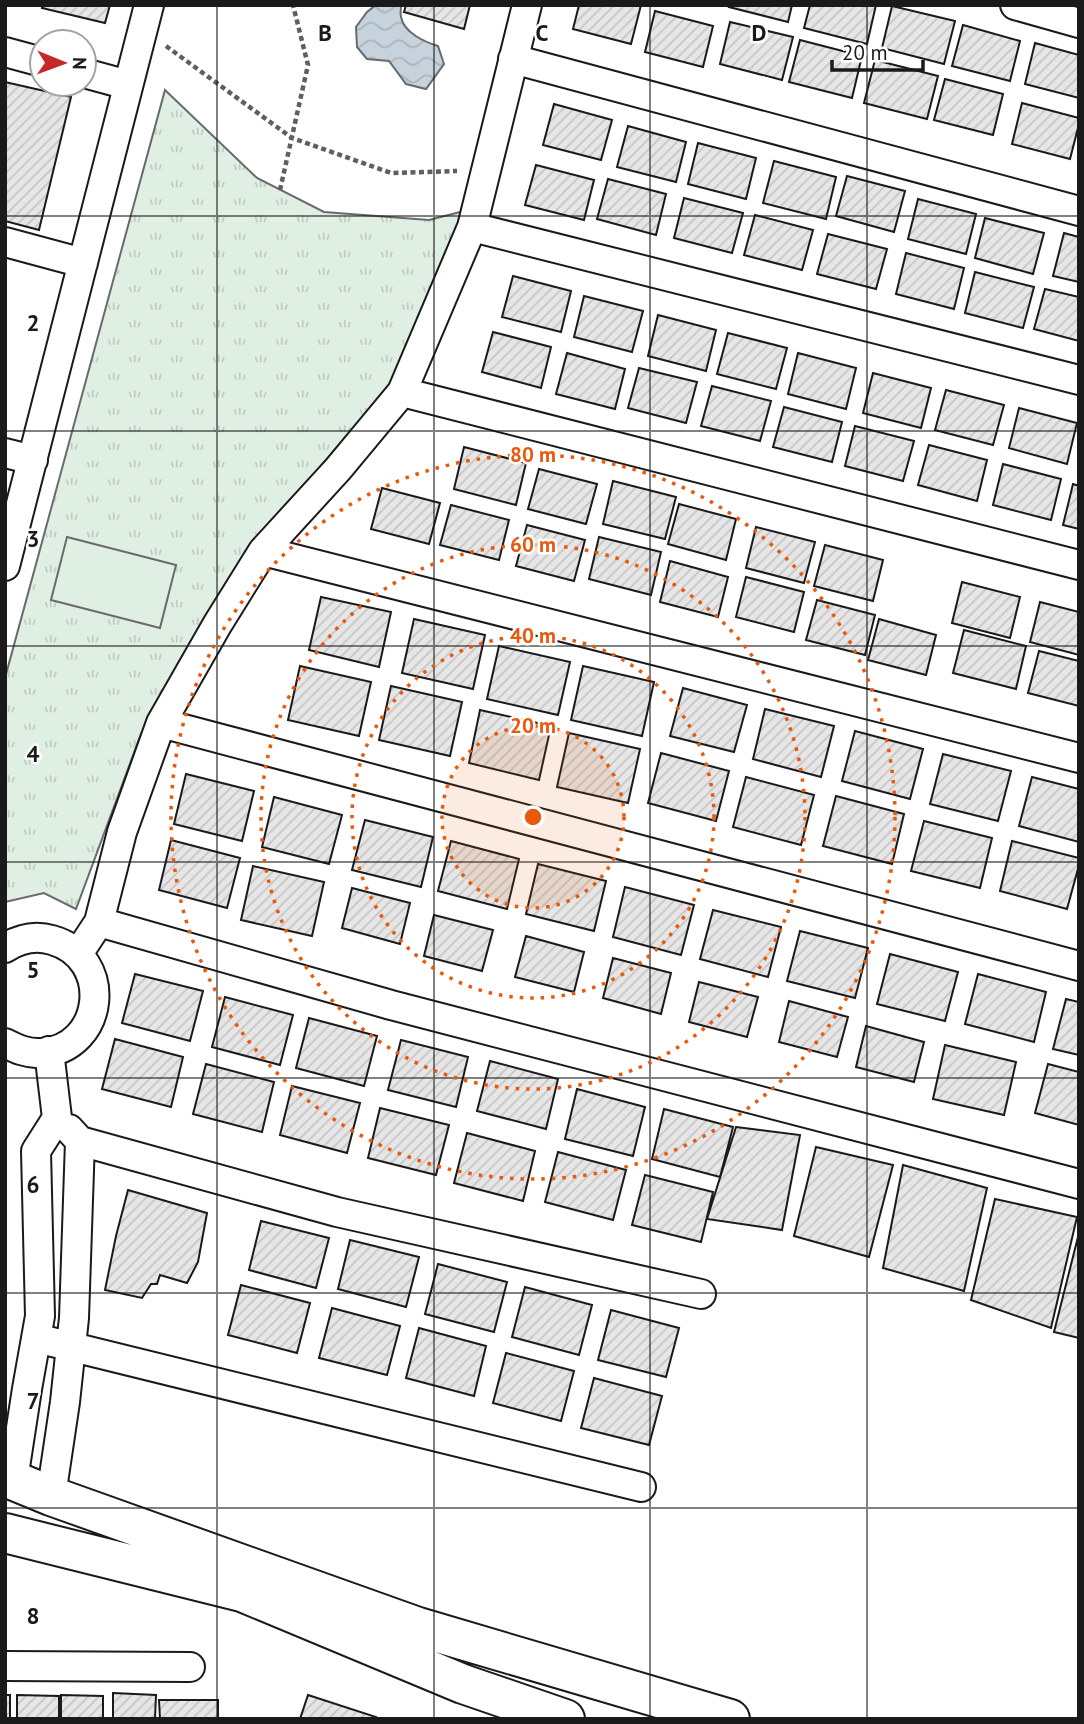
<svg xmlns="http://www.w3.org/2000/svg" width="1084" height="1724" viewBox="0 0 1084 1724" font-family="'PT Sans',sans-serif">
	<defs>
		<pattern id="park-tufts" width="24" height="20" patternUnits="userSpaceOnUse" patternTransform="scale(1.75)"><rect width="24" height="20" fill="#e0efe3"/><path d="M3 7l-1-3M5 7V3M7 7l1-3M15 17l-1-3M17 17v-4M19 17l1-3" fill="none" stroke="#c0ccc2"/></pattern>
		<pattern id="water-waves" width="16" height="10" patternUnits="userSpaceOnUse" patternTransform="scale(1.75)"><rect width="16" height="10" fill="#c6d2dc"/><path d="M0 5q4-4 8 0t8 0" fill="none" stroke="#aab4bc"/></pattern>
		<pattern id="building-hatch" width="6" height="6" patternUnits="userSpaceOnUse" patternTransform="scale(1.75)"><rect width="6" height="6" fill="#e6e6e6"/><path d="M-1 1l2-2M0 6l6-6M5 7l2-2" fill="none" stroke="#c5c5c5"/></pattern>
	</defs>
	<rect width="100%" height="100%" fill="#fff"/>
	<path fill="url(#park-tufts)" stroke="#6a6a6a" stroke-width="2" d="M165,90L257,178L324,212L429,220L468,210L398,376L253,545L141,734L76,909L44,893L5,902V678Z"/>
	<path fill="#e0efe3" stroke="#6a6a6a" stroke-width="2" d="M67,537L176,565L160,628L51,600Z"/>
	<path fill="url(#water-waves)" stroke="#6a6a6a" stroke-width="2" d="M376,5H401C401,9 400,13 401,17C404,33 425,42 438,46L444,64L426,89L406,84L389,61L367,59L357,47L356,27L367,12Z"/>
	<path fill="url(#building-hatch)" stroke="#1a1a1a" stroke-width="2" d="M43,5H110L105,23L42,8Z
		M406,5H470L464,29L404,12Z
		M579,5H641L631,44L573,29Z
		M730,5H792L788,22L729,7Z
		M810,5H876L867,44L804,28Z
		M892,6L955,21L944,64L882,48Z
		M655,11L713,26L703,67L645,52Z
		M730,22L793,37L782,80L720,64Z
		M963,25L1020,41L1010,81L952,66Z
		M800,40L862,56L852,98L789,82Z
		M1035,43L1079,55V98L1025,84Z
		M875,60L938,76L927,119L864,103Z
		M945,79L1003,94L993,135L934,120Z
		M5,82L71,97L39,230L5,221Z
		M1022,103L1079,118V124L1070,159L1012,144Z
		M554,104L612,120L601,160L543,145Z
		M628,126L686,142L676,182L617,167Z
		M698,143L756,158L746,199L688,184Z
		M774,161L836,177L826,219L763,203Z
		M536,165L594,180L584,220L525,205Z
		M847,176L905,191L894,232L836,216Z
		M608,179L666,194L656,235L597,219Z
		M684,198L743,213L732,253L674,238Z
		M918,199L976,214L966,254L908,239Z
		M755,215L813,230L802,270L744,255Z
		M985,218L1044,233L1033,274L975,258Z
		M1064,233L1079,237V282L1053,276Z
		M828,234L887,249L876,289L817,274Z
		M906,253L964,268L954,309L896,294Z
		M975,272L1034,287L1023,328L965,313Z
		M513,276L571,291L561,332L502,317Z
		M1045,289L1079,297V341L1034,329Z
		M584,296L643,311L632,352L574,337Z
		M658,315L716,330L706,371L648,356Z
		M493,332L551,347L541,388L482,372Z
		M728,333L787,348L776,389L717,374Z
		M567,353L625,369L615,409L556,394Z
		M798,353L856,368L846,409L788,394Z
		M639,368L697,382L686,423L628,408Z
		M873,373L931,388L921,428L863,413Z
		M712,386L771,401L760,441L701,426Z
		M946,390L1004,405L993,445L935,430Z
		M784,407L842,422L832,462L773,447Z
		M1019,408L1077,423L1067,464L1009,448Z
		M855,426L914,441L903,481L845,466Z
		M929,445L987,460L977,501L918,485Z
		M464,447L526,463L516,505L454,489Z
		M1003,464L1061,479L1051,520L993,505Z
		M539,469L597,484L586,524L528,509Z
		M613,481L676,497L665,539L603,524Z
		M1073,484L1079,486V529L1063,525Z
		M382,488L440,503L429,544L371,529Z
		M679,504L736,519L726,560L668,544Z
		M451,505L509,520L499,560L440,545Z
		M527,525L585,540L574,581L516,566Z
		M756,527L815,542L804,583L746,568Z
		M599,537L661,552L651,595L589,579Z
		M825,545L883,560L873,601L814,586Z
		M670,561L728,577L718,617L660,602Z
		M746,577L804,592L794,632L736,617Z
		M962,582L1020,597L1010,638L952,623Z
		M321,597L391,612L379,667L309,650Z
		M817,600L875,615L865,655L806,640Z
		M1040,602L1079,612V655L1030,642Z
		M414,619L485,635L473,689L402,673Z
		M879,619L936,635L926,675L868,660Z
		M964,630L1026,646L1016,689L953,673Z
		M499,646L570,662L558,715L487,699Z
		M1039,651L1079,661V706L1028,693Z
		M300,666L371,682L359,736L288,720Z
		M583,666L654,682L642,736L571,720Z
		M391,686L462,702L450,756L379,740Z
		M683,688L747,705L734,752L670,736Z
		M765,709L834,726L821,777L753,759Z
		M480,710L551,726L539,780L469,763Z
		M855,731L923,749L910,799L842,781Z
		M569,733L640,749L628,803L557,787Z
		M661,753L729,771L716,821L648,803Z
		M943,754L1011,771L998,821L930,804Z
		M186,774L254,791L242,841L174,824Z
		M746,777L814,795L801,845L733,827Z
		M1032,777L1079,789V842L1019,826Z
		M836,796L904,814L892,864L823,846Z
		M274,797L342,815L329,864L262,847Z
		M365,820L433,837L421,887L352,870Z
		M924,821L992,838L980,888L911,871Z
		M171,840L240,858L227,908L159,890Z
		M451,841L519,859L507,909L438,891Z
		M1012,841L1079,858V865L1067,909L1000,891Z
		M538,864L606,881L594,931L526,914Z
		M253,866L324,882L312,936L241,920Z
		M625,887L694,905L681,955L613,937Z
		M352,888L410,903L400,944L342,928Z
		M713,910L781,927L768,977L700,959Z
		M434,915L493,930L482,971L424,956Z
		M800,931L868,948L855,998L787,981Z
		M526,936L584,952L574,992L515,977Z
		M890,954L958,972L945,1021L877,1004Z
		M613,958L671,973L661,1014L603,998Z
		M135,974L203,991L190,1041L122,1023Z
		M978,974L1046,992L1034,1042L965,1024Z
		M699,982L758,997L747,1037L689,1022Z
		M225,997L293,1015L280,1065L212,1047Z
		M1066,999L1079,1002V1055L1053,1049Z
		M789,1001L848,1017L837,1057L779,1042Z
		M309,1018L377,1036L364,1086L296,1068Z
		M866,1026L924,1042L914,1082L856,1067Z
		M115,1039L183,1057L171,1107L102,1089Z
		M401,1040L468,1057L456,1107L388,1090Z
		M945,1045L1016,1062L1004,1115L933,1099Z
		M490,1061L558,1079L546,1129L477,1111Z
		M206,1064L274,1082L262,1132L193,1114Z
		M1048,1064L1079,1072V1125L1035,1113Z
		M292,1086L360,1103L347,1153L280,1135Z
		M577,1089L645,1107L633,1156L565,1139Z
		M380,1108L449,1125L436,1175L368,1158Z
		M664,1109L733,1127L720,1177L652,1159Z
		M736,1127L800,1135L782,1230L707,1219Z
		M467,1133L535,1151L523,1201L454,1183Z
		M816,1147L893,1165L869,1257L794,1236Z
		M558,1152L626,1170L613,1220L545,1202Z
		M903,1165L987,1188L964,1291L883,1268Z
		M645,1175L713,1192L701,1242L632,1225Z
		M128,1190L207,1213L198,1262L187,1283L160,1275L157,1284H151L142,1298L105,1290L116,1236Z
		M995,1199L1077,1217L1051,1328L971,1300Z
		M261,1221L329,1238L316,1288L249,1270Z
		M1079,1233V1338L1054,1332Z
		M350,1240L419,1257L406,1307L338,1289Z
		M438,1264L507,1282L494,1332L425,1314Z
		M241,1285L310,1303L297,1353L228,1335Z
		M525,1287L592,1305L579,1355L512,1337Z
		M332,1308L400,1326L387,1375L319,1358Z
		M611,1310L679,1328L666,1377L598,1360Z
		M419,1328L486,1346L474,1396L406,1378Z
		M506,1353L574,1371L561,1421L493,1403Z
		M594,1378L662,1396L649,1445L581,1428Z
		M113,1693L156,1695L155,1719H113Z
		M5,1695H10V1719H5Z
		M17,1695L59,1696V1719H17Z
		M61,1695L103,1696V1719H61Z
		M308,1695L376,1717L375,1719H300Z
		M159,1700H218V1719H160Z"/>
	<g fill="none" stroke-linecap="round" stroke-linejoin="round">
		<defs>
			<path id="street" d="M1015,5L1079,23
				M5,52L42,62
				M513,59L1079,211
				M84,73L128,85
				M472,227L1079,380
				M5,242L83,263
				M402,392L1079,565
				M5,453L33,460
				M263,551L1079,758
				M5,566L149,5
				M161,723L1079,966
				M99,922L391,1005L1079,1184
				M5,948C19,939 35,935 52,940C115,958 105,1049 41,1053C28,1054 17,1049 5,1043
				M78,954L99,922L122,832L161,723L217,625L263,551L338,469L402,392L472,227L527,5
				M80,1141L337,1212L701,1294
				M36,1338L641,1487
				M13,1480L27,1389L40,1316L36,1151L57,1118L49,1051
				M51,1496L65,1402L74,1318L80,1141L69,1129
				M5,1666L190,1667"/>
			<path id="secondary" d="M5,1477L51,1496L418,1627L730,1719
				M5,1533L242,1592L463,1684L565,1719"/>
		</defs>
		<use href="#street" stroke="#1a1a1a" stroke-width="32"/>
		<use href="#secondary" stroke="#1a1a1a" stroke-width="42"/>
		<path stroke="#5f5f5f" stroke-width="4.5" stroke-dasharray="5 3.5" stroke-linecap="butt" d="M166,46L292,138L391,173L457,171
			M280,190L308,65L293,5"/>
		<use href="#street" stroke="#fff" stroke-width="28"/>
		<use href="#secondary" stroke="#fff" stroke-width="38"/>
	</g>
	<path fill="none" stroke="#1a1a1a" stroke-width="2" stroke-opacity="0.55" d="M217,5V1719M434,5V1719M650,5V1719M867,5V1719M5,216H1079M5,431H1079M5,646H1079M5,862H1079M5,1078H1079M5,1293H1079M5,1508H1079"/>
	<circle cx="533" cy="817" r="91" fill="#e8590c" fill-opacity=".12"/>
	<g fill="none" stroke="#e8590c" stroke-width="3.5" stroke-dasharray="3.5 7">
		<circle cx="533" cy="817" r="91"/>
		<circle cx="533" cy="817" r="181"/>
		<circle cx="533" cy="817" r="272"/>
		<circle cx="533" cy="817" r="362"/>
	</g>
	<g font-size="23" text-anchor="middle" font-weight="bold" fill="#1a1a1a" stroke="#fff" stroke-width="5" stroke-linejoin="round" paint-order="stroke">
		<text x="325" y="41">B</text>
		<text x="542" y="41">C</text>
		<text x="759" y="41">D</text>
		<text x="33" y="331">2</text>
		<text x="33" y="547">3</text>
		<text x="33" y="762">4</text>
		<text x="33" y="978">5</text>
		<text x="33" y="1193">6</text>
		<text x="33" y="1409">7</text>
		<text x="33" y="1624">8</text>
	</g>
	<circle cx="533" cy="817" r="10" fill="#e8590c" stroke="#fff" stroke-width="3.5"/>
	<g font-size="21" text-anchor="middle" font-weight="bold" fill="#e8590c" stroke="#fff" stroke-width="5" stroke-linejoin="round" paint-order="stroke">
		<text x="533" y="462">80 m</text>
		<text x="533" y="552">60 m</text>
		<text x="533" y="643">40 m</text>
		<text x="533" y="733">20 m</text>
	</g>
	<rect width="1084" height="1724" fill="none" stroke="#1a1a1a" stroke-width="14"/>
	<g transform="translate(63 63) rotate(91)"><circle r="33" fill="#ffffff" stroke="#a3a3a3" stroke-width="2"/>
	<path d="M0-5L12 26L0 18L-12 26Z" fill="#c62828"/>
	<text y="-10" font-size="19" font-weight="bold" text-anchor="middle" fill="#1a1a1a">N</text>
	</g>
	<path d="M832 60v10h91v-10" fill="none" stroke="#1a1a1a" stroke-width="3.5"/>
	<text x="842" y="60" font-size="21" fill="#1a1a1a" stroke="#ffffff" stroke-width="5" paint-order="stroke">20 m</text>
</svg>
